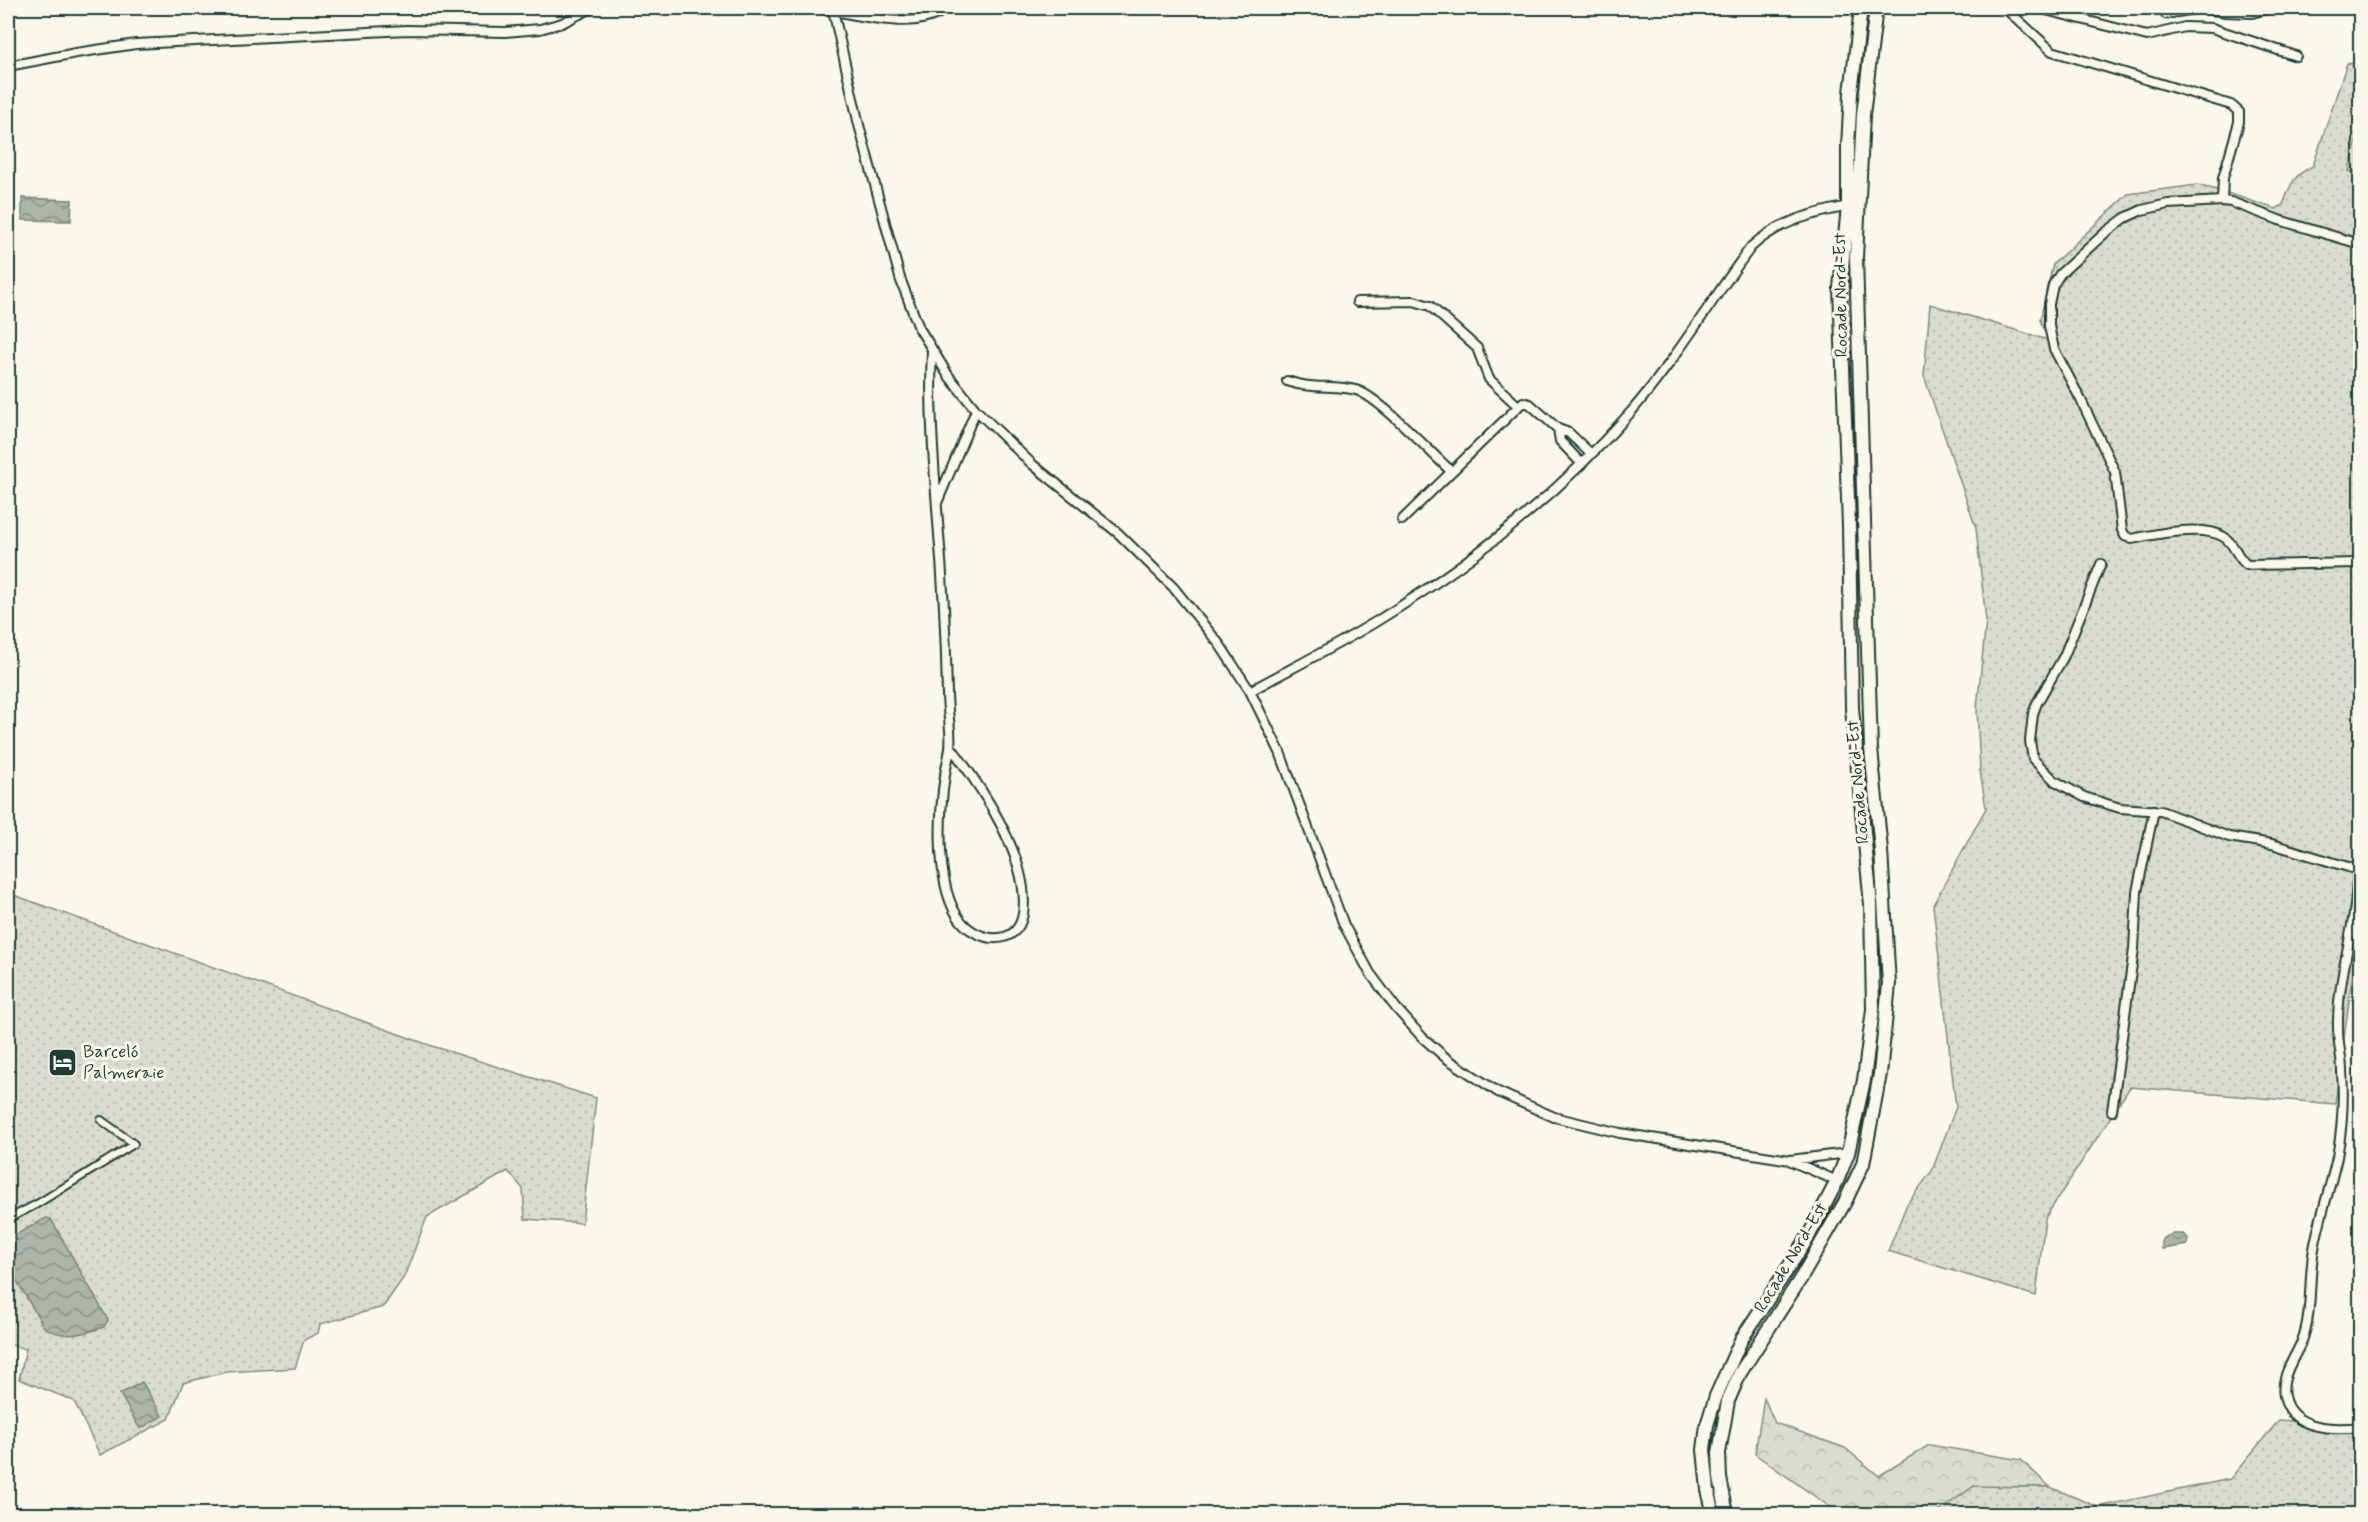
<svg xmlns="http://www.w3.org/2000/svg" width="2368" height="1522" viewBox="0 0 2368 1522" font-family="Mynerve,sans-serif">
	<defs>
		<pattern id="green-dots" width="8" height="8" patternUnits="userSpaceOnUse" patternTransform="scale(1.5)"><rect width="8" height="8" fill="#dbdcd1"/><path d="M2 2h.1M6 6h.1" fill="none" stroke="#bcbeb4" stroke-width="1.8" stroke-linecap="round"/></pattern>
		<pattern id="forest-crowns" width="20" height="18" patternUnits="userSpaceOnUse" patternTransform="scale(1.5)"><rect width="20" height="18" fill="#dbdcd1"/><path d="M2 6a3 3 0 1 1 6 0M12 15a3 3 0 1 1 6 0" fill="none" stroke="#bcbeb4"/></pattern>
		<pattern id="water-waves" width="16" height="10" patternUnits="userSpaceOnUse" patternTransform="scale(1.5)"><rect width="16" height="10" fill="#adb4aa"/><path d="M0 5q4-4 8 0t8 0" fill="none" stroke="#8c948b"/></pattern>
	</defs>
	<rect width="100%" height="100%" fill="#fbf7ec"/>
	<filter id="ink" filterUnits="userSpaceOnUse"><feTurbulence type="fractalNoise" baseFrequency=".0167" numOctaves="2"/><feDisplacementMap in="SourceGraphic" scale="12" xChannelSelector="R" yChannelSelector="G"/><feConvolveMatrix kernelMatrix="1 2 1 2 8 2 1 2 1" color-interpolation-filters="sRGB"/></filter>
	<g filter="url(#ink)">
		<path fill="url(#green-dots)" stroke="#7d8c82" stroke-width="1.5" d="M2347,63L2360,65V921L2335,1104L2130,1087L2045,1218L2036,1296L1888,1251L1907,1204L1932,1171L1956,1107L1933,905L1986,808L1980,771L1977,708L1986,621L1976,528L1924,376L1930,304L2048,340L2040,320L2053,264L2128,194L2197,185L2221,191L2276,209L2283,205C2290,185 2293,175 2313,166Z
			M8,893L429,1045L596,1098L582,1223L525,1219L523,1189L508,1171L427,1217L404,1277L383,1307L320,1324L318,1333L304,1340L295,1368L226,1372L183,1383L169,1419L100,1455L74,1401L19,1379L26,1349L8,1344Z
			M2279,1420L2360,1426V1514H1935L1974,1486L2050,1487L2098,1507L2230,1479Z"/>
		<path fill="url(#forest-crowns)" stroke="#7d8c82" stroke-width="1.5" d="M1764,1398L1775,1423L1845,1448L1879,1476L1929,1445L2021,1460L2050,1487L1974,1486L1935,1514H1840L1755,1454Z"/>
		<path fill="#dbdcd1" stroke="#7d8c82" stroke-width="1.5" d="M2360,128V174L2349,171Z"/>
		<path fill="url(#water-waves)" stroke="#74847b" stroke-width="1.5" d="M22,198L72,200L71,221L22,220Z
			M46,1218L51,1219L108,1320L104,1327C84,1334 63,1340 44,1327L8,1266V1239Z
			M2172,1234H2183L2188,1238L2187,1245L2162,1249V1239Z
			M142,1382L162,1416L140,1429L120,1394Z"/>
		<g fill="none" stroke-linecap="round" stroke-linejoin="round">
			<defs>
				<path id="pedestrian" d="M8,1219L37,1204L134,1144L101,1120"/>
				<path id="minor" d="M817,8C852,13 917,34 946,8
					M2005,8L2052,51L2231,105L2239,112V122L2223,178L2222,201
					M2038,8L2147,36L2185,27L2212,28L2296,56
					M833,10L859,125L900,278L919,328L948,375L976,410L1032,464L1118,533L1173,587L1220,645L1250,691L1280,752L1344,925L1370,973L1396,1008L1422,1037L1446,1058L1498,1092L1554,1117L1620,1133L1790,1160L1848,1153
					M2166,14L2200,8L2225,12L2252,13L2271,8
					M8,66L76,53L136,44L407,30L505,32L540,29L562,23L592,8
					M2360,244L2279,220L2231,202L2222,201L2168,204L2142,210L2125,218L2105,233L2060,274L2053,285L2049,304V326L2054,349L2081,400L2115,472L2122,530L2125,536L2132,539C2155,534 2203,524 2224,537C2235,544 2237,558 2247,565L2360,563
					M1357,302L1414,301L1430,306L1477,348L1489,379L1518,406
					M932,350C929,408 934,464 938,522C943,579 946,637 947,694C947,712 952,731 950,748C949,757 946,766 945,775C939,815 935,889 961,921C978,942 1017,948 1023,914C1031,861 982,788 951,747
					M1287,381C1312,390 1333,384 1356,390C1379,397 1431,453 1451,471
					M1558,429L1560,441L1581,463
					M937,503L976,410
					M1402,520L1523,402L1530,404L1558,429L1569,433L1591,454
					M2101,564L2064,656L2037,703L2033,714L2030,741L2033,759L2055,781L2084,797L2120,808L2161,811L2229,837L2272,844L2358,870
					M1250,691C1292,668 1336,646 1377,621C1470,564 1558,495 1630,413C1675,361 1710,302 1751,247C1779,221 1811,214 1848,206
					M2360,859C2356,877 2357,895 2354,913C2348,952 2337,990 2338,1030C2338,1044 2342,1057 2342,1071C2344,1099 2342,1130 2337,1157C2330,1190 2318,1222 2313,1255C2309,1282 2312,1315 2302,1341C2295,1357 2280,1377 2284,1396C2290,1430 2335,1430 2360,1427
					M2112,1111L2134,949L2137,892L2154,810
					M1791,1161L1837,1181"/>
				<path id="trunk" d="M1714,1514L1708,1490L1704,1450L1707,1425L1716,1396L1741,1340L1807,1239L1837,1181L1848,1153L1864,1080L1873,1009L1871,905L1852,708L1849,526L1840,288L1848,206V146L1851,93L1861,8
					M1727,1514L1720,1478L1719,1453L1728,1401L1740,1373L1801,1278L1845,1202L1863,1164L1880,1074L1889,984L1881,850L1871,749L1856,258L1863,115L1876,8"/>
			</defs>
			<use href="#pedestrian" stroke="#1f3d34" stroke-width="10"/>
			<use href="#minor" stroke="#1f3d34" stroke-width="12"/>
			<use href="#trunk" stroke="#1f3d34" stroke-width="16"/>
			<use href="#pedestrian" stroke="#fbf7ec" stroke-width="6"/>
			<use href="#minor" stroke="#fbf7ec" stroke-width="8"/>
			<use href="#trunk" stroke="#fbf7ec" stroke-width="12"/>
		</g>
	</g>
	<defs>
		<symbol id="hotel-square" viewBox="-11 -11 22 22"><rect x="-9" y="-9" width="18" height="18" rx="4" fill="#1f3d34" stroke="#fbf7ec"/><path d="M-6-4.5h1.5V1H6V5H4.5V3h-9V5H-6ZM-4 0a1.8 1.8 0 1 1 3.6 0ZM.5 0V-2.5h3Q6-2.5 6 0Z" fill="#fff"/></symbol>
	</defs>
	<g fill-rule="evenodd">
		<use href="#hotel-square" x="46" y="1046" width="33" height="33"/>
	</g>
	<g text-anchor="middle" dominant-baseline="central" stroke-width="6" stroke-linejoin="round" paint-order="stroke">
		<g font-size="18" fill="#1f3d34" stroke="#fbf7ec">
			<text transform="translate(1841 295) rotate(-91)">Rocade Nord-Est</text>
			<text transform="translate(1858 782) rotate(-95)">Rocade Nord-Est</text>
			<text transform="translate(1791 1258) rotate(-59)">Rocade Nord-Est</text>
		</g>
		<g font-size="18" fill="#1f3d34" stroke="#fbf7ec" text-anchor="start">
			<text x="83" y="1052">Barceló<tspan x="83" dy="21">Palmeraie</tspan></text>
		</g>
	</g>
	<rect width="2368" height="1522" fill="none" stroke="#fbf7ec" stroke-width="30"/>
	<rect x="15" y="15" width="2338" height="1492" fill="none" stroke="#1f3d34" stroke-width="2" filter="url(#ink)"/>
</svg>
